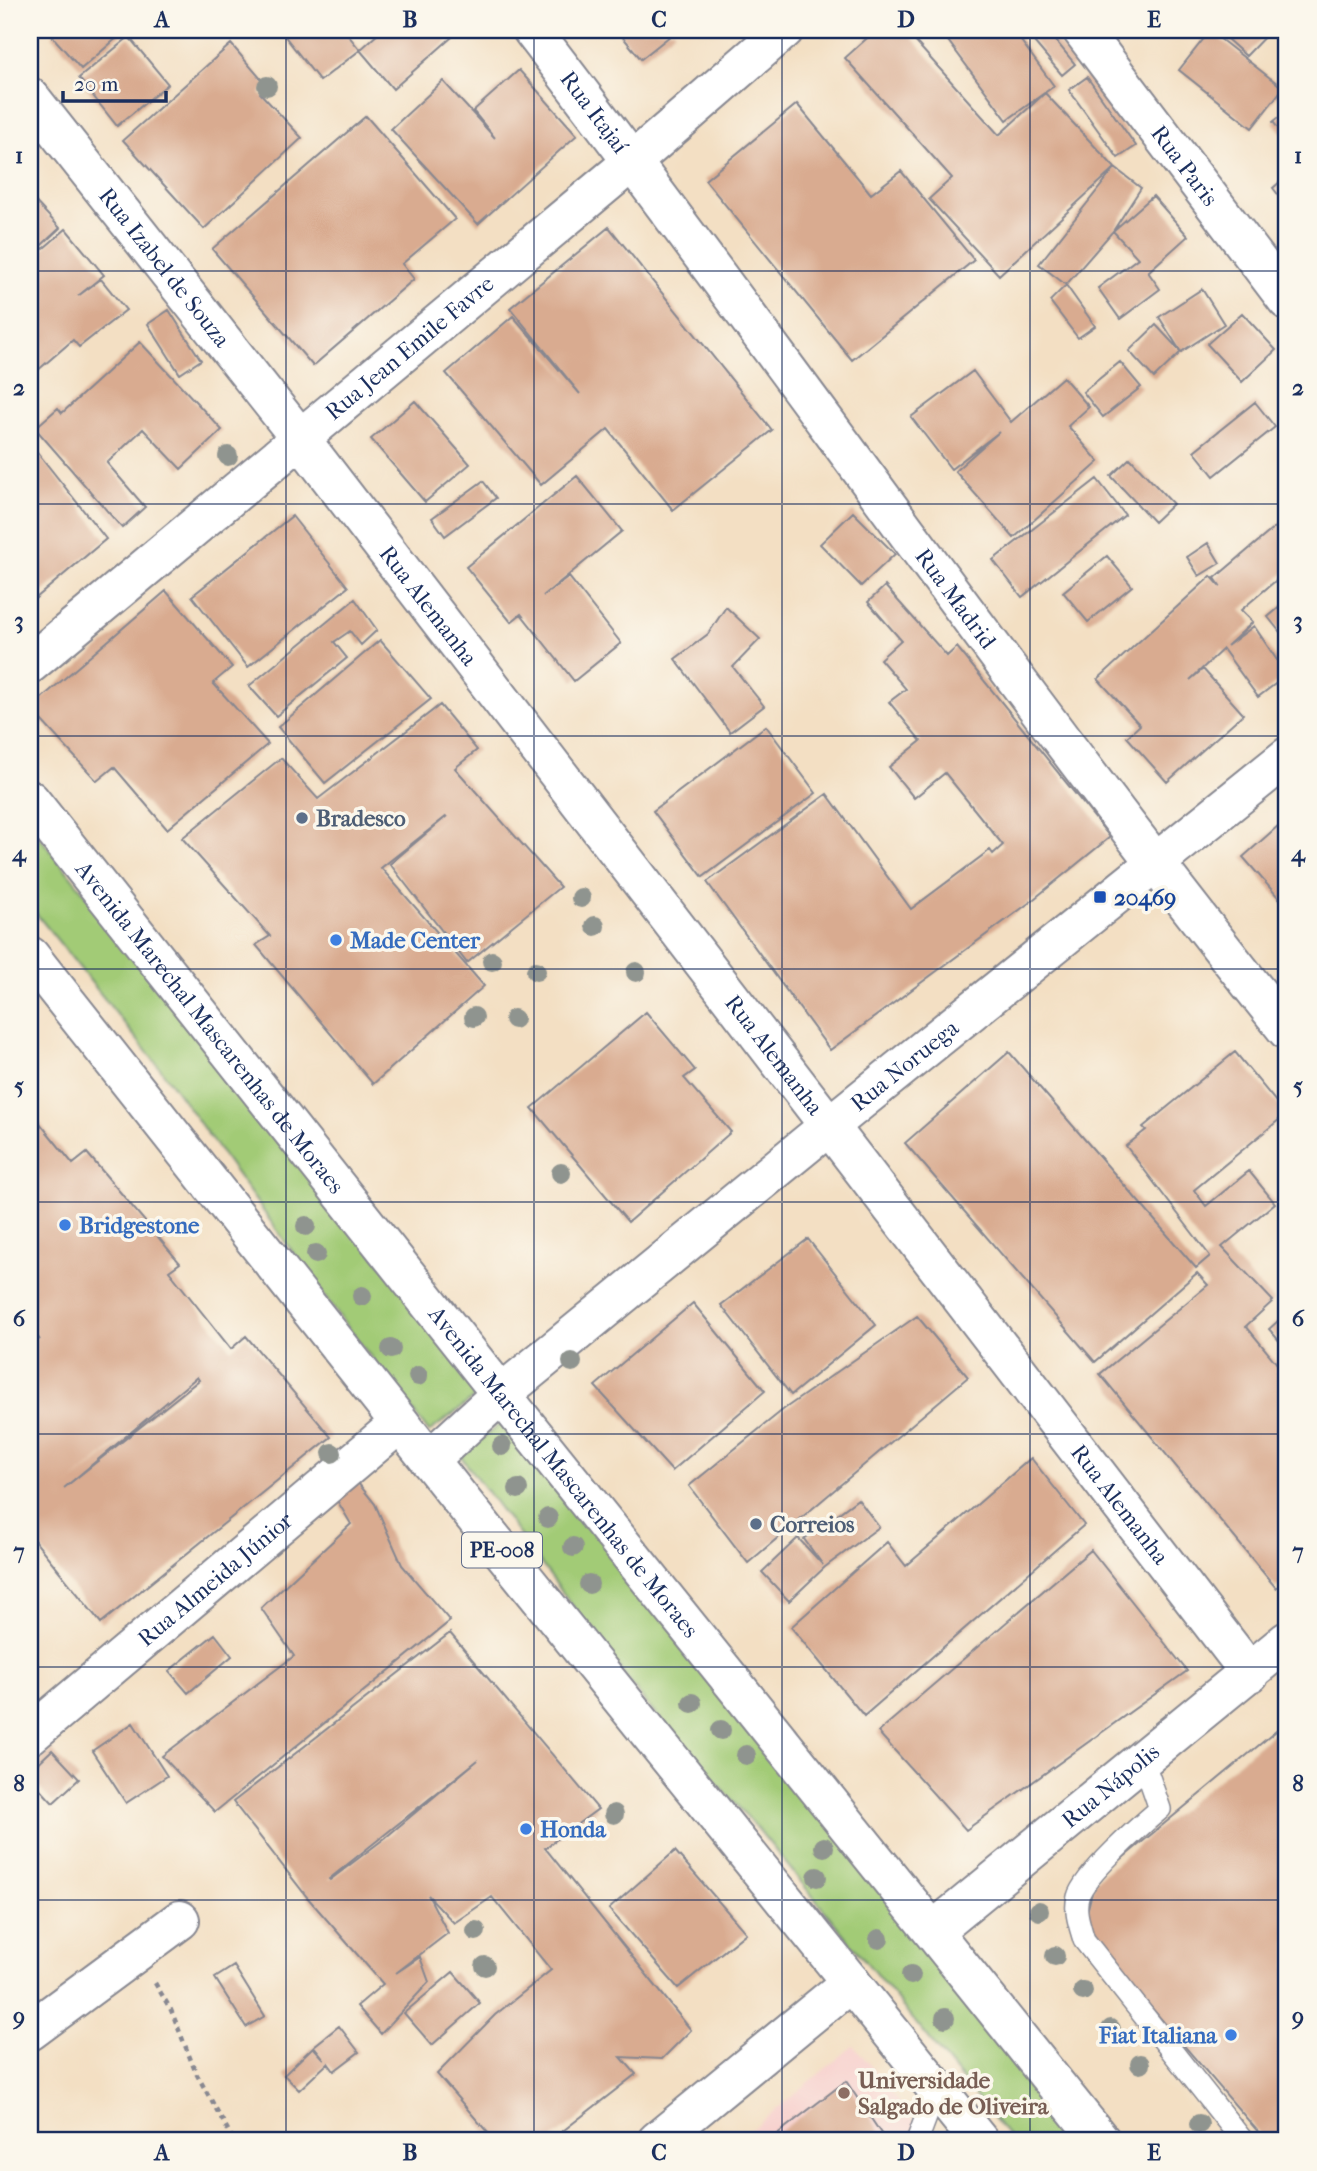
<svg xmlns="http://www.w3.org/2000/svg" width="1317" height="2171" viewBox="0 0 1317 2171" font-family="'IM FELL French Canon',serif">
	<rect width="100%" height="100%" fill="#fbf7ec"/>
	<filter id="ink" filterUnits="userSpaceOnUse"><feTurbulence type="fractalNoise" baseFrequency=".0143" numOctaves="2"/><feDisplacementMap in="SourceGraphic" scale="14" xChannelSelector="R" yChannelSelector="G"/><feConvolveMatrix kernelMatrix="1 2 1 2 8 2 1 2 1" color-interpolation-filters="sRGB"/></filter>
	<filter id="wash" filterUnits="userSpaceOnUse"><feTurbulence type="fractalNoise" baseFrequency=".00686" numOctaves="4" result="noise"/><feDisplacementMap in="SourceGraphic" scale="28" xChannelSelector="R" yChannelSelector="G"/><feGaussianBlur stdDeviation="1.57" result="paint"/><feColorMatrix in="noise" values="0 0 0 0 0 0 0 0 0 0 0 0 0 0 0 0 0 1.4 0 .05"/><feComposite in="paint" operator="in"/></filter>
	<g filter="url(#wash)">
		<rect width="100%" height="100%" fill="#f3dfc3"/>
		<path fill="#f7d0cd" d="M854,2045L930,2141H738Z"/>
		<path fill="#a2cb76" stroke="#5e7d6a" stroke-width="2" d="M30,825L483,1391L429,1432L336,1312L160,1068L30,906Z
			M508,1417L1087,2141H1012L758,1829L647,1705L461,1457Z"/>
		<g id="blocks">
			<path fill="#d9ab90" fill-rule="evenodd" d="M58,30H126L81,69L52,36Z
				M280,30H344L360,50L320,81Z
				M377,30H460L393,89L360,50L380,32Z
				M617,30H673L675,32L641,59Z
				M876,30H905L999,135L1045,93L1115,168L1141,188L1113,231L1066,285L1039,264L1115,168L999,275L929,199L952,178L845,58Z
				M940,30H1013L1054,86L1007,120Z
				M1024,30H1047L1075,64L1062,75Z
				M1217,30H1271L1246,56Z
				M1210,31L1283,88L1252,128L1179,70Z
				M129,37L168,84L117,126L79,78Z
				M231,44L267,86L260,93L302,138L204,229L123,140Z
				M519,70L577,135L478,224L391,129L443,81L495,138L473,111Z
				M1087,77L1136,146L1118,158L1069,90Z
				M797,104L871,194L901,171L974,260L852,360L705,180Z
				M1287,111V139L1273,122Z
				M366,116L455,219L402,264L414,279L313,366L212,249Z
				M1287,176V206L1273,188Z
				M30,196L60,228L30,256Z
				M1153,196L1188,236L1148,272L1160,289L1120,319L1098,288L1138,258L1113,231Z
				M609,227L772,430L673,510L608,429L541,485L446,373L513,316L580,394L510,308Z
				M66,229L104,275L78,296L101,279L126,310L79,347L73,340L30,377V333L36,328L30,321V260Z
				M1066,285L1095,326L1078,338L1050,301Z
				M1202,289L1224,324L1181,352L1159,317Z
				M169,310L201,360L180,374L148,324Z
				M1242,313L1276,350L1242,382L1207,344Z
				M1156,325L1181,352L1154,378L1129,351Z
				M140,342L222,430L181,469L143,429L107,463L145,507L122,528L35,428L58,408L62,413Z
				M1120,362L1141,387L1103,417L1083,392Z
				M973,371L1011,422L1063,377L1089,407L1068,426L1099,462L1014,538L955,471L999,432L951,469L911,417Z
				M415,401L470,464L425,502L371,439Z
				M1255,402L1275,427L1214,476L1194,451Z
				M30,443L106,539L30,603Z
				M1130,458L1173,504L1154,522L1111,476Z
				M577,476L622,531L543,596L569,577L621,643L574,681L521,614L511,622L466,567Z
				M1097,479L1125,515L1022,597L993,560Z
				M483,481L496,498L445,536L432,518Z
				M853,512L895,554L861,586L820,544Z
				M292,516L348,587L248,667L192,596Z
				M1287,517V571L1241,610L1253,622L1227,646L1254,626L1287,675L1258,697L1223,649L1190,680L1203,669L1243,714L1167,782L1127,737L1140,725L1098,679L1211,576L1221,587L1215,578Z
				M1208,543L1220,563L1199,576L1187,557Z
				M1107,556L1132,586L1088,622L1063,592Z
				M885,586L947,656L957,647L1110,837L1029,903L830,1050L707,882L827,794L911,909L990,850L993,854L1003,845L945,773L914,798L889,767L921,741L889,702L906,689L880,659L901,640L868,602Z
				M166,591L232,667L213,683L268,744L167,829L114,767L97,781L30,708Z
				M355,599L377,630L361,645L350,631L334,642L347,658L276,716L249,686Z
				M1287,601V641L1268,617Z
				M726,607L760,639L733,667L764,706L730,732L675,659L708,634Z
				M380,640L431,699L325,783L278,727Z
				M440,705L477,750L455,768L560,887L467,963L390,864L447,816L381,868L484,986L373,1084L256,945L270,936L182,838L281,758L318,799Z
				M766,726L816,793L703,877L653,811Z
				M1287,818V904L1285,905L1243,857Z
				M646,1012L695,1070L684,1078L731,1132L628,1222L532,1108Z
				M1009,1052L1196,1268L1210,1256L1126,1146L1146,1130L1143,1127L1235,1052L1286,1114L1194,1190L1206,1206L1249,1171L1275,1203L1222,1247L1273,1301L1246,1326L1287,1376V1579L1276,1588L1100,1374L1208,1285L1197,1273L1095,1362L905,1143Z
				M30,1111L73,1164L87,1153L180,1263L169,1271L231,1349L246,1336L331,1437L101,1623L30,1535V1328L40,1340L30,1326ZM197,1377L199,1380L64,1488Z
				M808,1239L876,1325L791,1395L721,1305Z
				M693,1303L765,1391L672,1471L595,1386Z
				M1287,1313V1350L1269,1329Z
				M917,1316L968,1377L748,1563L689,1486L784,1409Z
				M1031,1458L1084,1525L864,1716L791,1627L887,1542L906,1566Z
				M350,1473L375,1504L402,1565L450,1621L215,1812L162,1756L294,1656L261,1608L351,1524L331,1490Z
				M858,1499L879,1527L825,1567L789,1601L762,1572L798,1538L823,1565L804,1539Z
				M1091,1550L1187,1671L966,1830L878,1732Z
				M450,1633L598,1809L545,1848L691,2030L662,2059L621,2057L636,2074L550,2141H495L437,2074L495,2015L551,1970L492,1897L454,1923L428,1895L448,1933L396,1973L420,1957L429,1982L381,2034L357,2006L383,1984L307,1897L233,1802ZM478,1760L385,1838L330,1880L329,1879Z
				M215,1634L232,1656L188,1693L169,1671Z
				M1287,1722V2141H1266L1083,1928L1095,1881Z
				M133,1723L167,1776L126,1803L92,1751Z
				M52,1750L79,1779L53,1803L30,1778V1771Z
				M675,1851L746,1933L678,1988L609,1909Z
				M234,1966L265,2016L246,2027L215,1978Z
				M453,1972L480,2003L432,2045L404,2013Z
				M339,2026L359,2052L334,2071L328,2063L299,2090L284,2075L313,2047L324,2059L314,2046Z
				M846,2081L886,2141H768Z"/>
		</g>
	</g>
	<g filter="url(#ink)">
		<use href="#blocks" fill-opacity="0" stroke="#878790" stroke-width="2"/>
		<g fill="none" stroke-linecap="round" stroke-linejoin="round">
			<defs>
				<path id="service" d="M1143,1760L1160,1809C1141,1825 1084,1875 1078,1897C1074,1911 1080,1926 1084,1940L1243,2141
					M917,2141L937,2088"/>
				<g id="minor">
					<path id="s1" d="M532,30C787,361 1025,705 1287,1030"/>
					<path id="s2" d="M30,97L299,437L1250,1673"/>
					<path id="s3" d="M429,1460L501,1394L829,1126L1287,757"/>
					<path id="s4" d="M30,1735L400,1423"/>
					<path id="s5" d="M934,1930L1287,1641"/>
					<path d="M30,2031L180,1920"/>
					<path d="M657,2141L851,1982"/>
				</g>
				<g id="tertiary">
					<path id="s6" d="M30,664L633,161L784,30"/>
				</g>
				<g id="secondary">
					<path id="s7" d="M1082,30L1287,300"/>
				</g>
				<g id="trunk">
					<path id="s8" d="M30,800L501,1394L1101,2141"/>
					<path d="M30,956L465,1505L979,2141"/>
				</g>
			</defs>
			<use href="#service" stroke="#878790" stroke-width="24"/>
			<use href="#minor" stroke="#878790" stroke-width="42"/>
			<use href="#tertiary" stroke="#878790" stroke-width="42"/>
			<use href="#secondary" stroke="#878790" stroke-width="42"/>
			<use href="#trunk" stroke="#878790" stroke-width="42"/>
			<path stroke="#878790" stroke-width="4.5" stroke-dasharray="5 5" stroke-linecap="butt" d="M155,1983L171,2010L196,2073L234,2141"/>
			<use href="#service" stroke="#fff" stroke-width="21"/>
			<use href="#minor" stroke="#fff" stroke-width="38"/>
			<use href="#tertiary" stroke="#fff" stroke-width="38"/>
			<use href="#secondary" stroke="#fff" stroke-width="38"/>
			<use href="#trunk" stroke="#fff" stroke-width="38"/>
		</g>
		<g fill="#8f948f">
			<circle cx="267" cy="86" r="10"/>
			<circle cx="228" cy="456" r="10"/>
			<circle cx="581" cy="898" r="10"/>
			<circle cx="595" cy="926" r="10"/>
			<circle cx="492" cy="961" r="10"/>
			<circle cx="536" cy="971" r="10"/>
			<circle cx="636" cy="972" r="10"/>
			<circle cx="474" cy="1017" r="10"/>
			<circle cx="514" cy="1019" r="10"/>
			<circle cx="561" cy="1173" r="10"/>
			<circle cx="306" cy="1226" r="10"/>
			<circle cx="316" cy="1254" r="10"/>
			<circle cx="362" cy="1296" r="10"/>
			<circle cx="391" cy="1349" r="10"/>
			<circle cx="572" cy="1362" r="10"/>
			<circle cx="418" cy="1376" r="10"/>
			<circle cx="502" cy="1446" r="10"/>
			<circle cx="332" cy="1453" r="10"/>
			<circle cx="518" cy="1489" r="10"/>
			<circle cx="548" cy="1518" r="10"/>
			<circle cx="573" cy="1547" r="10"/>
			<circle cx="589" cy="1584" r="10"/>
			<circle cx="692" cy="1703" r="10"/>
			<circle cx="721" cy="1730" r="10"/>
			<circle cx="746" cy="1755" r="10"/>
			<circle cx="614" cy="1814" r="10"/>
			<circle cx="824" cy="1847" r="10"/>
			<circle cx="817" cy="1877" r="10"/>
			<circle cx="1039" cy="1911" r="10"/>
			<circle cx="476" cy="1931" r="10"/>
			<circle cx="879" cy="1939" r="10"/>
			<circle cx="1055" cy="1956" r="10"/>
			<circle cx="485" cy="1966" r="10"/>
			<circle cx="911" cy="1975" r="10"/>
			<circle cx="1083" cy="1991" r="10"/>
			<circle cx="945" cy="2018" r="10"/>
			<circle cx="1111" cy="2029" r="10"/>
			<circle cx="1140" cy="2064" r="10"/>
			<circle cx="1199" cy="2124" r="10"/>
		</g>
	</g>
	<path fill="none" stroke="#1b2f5e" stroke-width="2" stroke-opacity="0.55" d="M286,30V2141M534,30V2141M782,30V2141M1030,30V2141M30,271H1287M30,504H1287M30,736H1287M30,969H1287M30,1202H1287M30,1434H1287M30,1667H1287M30,1900H1287"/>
	<g fill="#5c6f8a" stroke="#fbf7ec" stroke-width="2.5">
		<circle cx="302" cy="818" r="7"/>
		<circle cx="756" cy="1524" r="7"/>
	</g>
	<rect fill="#1a4fb4" stroke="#fbf7ec" stroke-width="2.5" x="1093" y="890" width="14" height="14" rx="3.5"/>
	<g fill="#3f7fe0" stroke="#fbf7ec" stroke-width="2.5">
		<circle cx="336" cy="940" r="7"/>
		<circle cx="65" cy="1225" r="7"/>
		<circle cx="526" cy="1829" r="7"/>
		<circle cx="1231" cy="2035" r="7"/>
	</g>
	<circle fill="#8d6e63" stroke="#fbf7ec" stroke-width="2.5" cx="844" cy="2093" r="7"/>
	<g text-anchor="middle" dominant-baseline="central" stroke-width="7" stroke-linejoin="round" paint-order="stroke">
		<rect fill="#fbf7ec" stroke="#5e6b89" stroke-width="2" x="462" y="1532.5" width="80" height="35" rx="5"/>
		<g font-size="21" font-weight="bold" fill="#1b2f5e">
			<text x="502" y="1550">PE-008</text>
		</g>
		<g font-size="23" fill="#1b2f5e" stroke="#fbf7ec">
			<text stroke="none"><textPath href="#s1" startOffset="103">Rua Itajaí</textPath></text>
			<text stroke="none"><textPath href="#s7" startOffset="170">Rua Paris</textPath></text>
			<text stroke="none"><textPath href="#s2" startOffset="217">Rua Izabel de Souza</textPath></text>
			<text stroke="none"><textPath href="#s6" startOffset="494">Rua Jean Emile Favre</textPath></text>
			<text stroke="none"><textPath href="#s1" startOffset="709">Rua Madrid</textPath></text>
			<text stroke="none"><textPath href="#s2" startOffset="646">Rua Alemanha</textPath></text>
			<text stroke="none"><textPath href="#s8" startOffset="290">Avenida Marechal Mascarenhas de Moraes</textPath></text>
			<text stroke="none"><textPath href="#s2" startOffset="1213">Rua Alemanha</textPath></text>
			<text stroke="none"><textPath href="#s3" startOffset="618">Rua Noruega</textPath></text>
			<text stroke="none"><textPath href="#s8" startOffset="858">Avenida Marechal Mascarenhas de Moraes</textPath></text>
			<text stroke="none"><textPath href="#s2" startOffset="1780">Rua Alemanha</textPath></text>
			<text stroke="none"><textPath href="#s4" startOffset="242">Rua Almeida Júnior</textPath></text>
			<text stroke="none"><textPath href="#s5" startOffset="228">Rua Nápolis</textPath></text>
		</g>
		<g font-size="23" font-weight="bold" fill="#4e5e75" stroke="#fbf7ec" text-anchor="start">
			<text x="316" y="818">Bradesco</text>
			<text x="770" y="1524">Correios</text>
		</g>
		<g font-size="23" font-weight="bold" fill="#164399" stroke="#fbf7ec" text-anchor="start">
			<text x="1114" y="897">20469</text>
		</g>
		<g font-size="23" font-weight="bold" fill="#366cbe" stroke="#fbf7ec" text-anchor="start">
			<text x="350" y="940">Made Center</text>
			<text x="79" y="1225">Bridgestone</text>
			<text x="540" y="1829">Honda</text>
			<text x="1217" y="2035" text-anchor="end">Fiat Italiana</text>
		</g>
		<g font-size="23" font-weight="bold" fill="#785e54" stroke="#fbf7ec" text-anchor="start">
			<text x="858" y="2080">Universidade<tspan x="858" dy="26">Salgado de Oliveira</tspan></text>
		</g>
	</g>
	<rect width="1317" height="2171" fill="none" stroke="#fbf7ec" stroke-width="77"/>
	<path d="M63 91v10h103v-10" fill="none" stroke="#1b2f5e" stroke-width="3.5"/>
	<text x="74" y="91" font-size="21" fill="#1b2f5e" stroke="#fbf7ec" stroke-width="5" paint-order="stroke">20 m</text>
	<rect x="38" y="38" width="1240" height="2094" fill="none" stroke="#1b2f5e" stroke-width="2.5"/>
	<g font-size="23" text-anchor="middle" font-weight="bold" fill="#1b2f5e">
		<text x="162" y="27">A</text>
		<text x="410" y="27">B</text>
		<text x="659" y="27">C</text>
		<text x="906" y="27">D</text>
		<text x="1154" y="27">E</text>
		<text x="19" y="163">1</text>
		<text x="1298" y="163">1</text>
		<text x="19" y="395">2</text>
		<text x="1298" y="395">2</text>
		<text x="19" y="628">3</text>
		<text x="1298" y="628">3</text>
		<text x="19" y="861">4</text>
		<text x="1298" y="861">4</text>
		<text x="19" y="1093">5</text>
		<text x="1298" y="1093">5</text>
		<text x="19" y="1326">6</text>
		<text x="1298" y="1326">6</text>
		<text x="19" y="1559">7</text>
		<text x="1298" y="1559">7</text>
		<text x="19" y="1791">8</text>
		<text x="1298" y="1791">8</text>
		<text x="19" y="2024">9</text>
		<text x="1298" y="2024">9</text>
		<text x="162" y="2160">A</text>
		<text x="410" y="2160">B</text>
		<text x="659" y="2160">C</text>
		<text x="906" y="2160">D</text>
		<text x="1154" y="2160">E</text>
	</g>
</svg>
